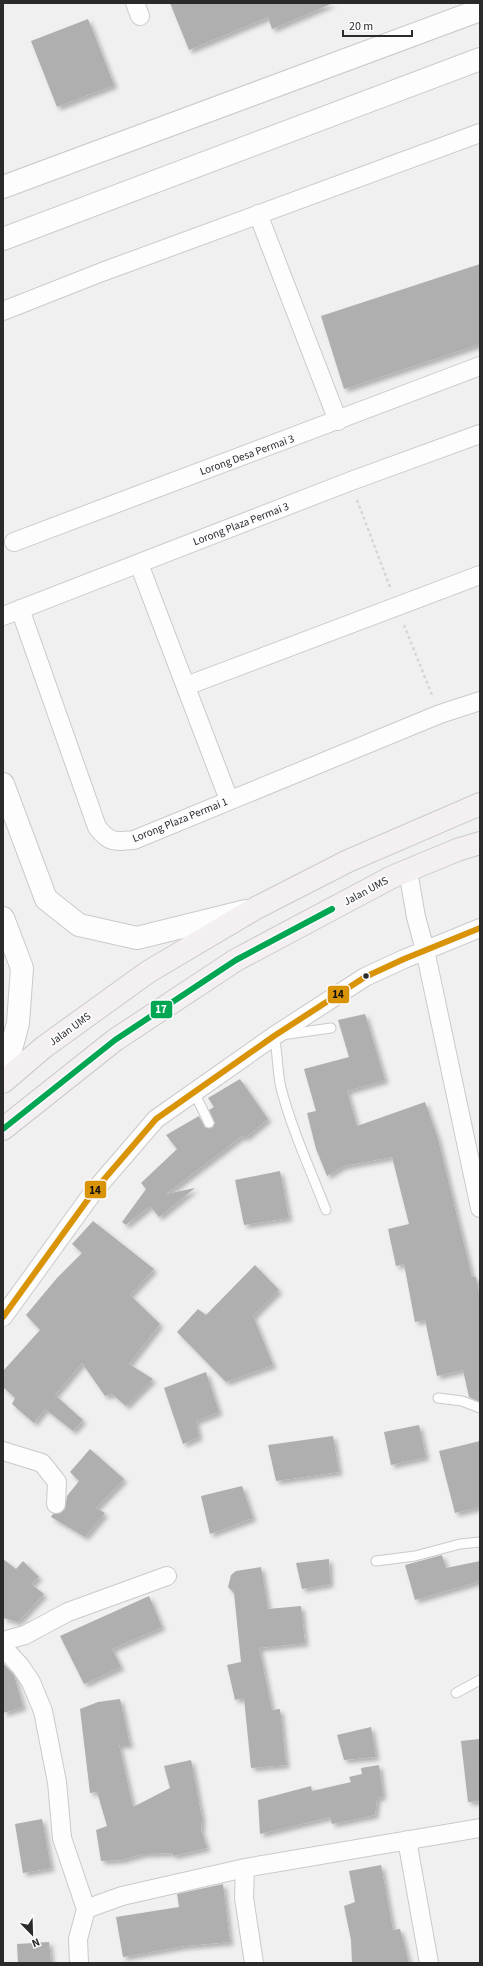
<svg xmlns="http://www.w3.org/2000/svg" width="483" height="1966" viewBox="0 0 483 1966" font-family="'Source Sans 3',sans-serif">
	<defs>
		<filter id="shadow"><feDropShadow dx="3.5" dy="3.5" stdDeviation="2" flood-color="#0004"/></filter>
	</defs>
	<rect width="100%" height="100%" fill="#f0f0f1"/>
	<path fill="#afafaf" filter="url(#shadow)" d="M170,3H333L272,29L268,17L189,50Z
		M88,19L114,85L57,107L31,41Z
		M480,264V344L344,389L321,316Z
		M365,1014L385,1080L347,1091L357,1126L425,1102L438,1139L472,1277H476L480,1298V1402L469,1397L463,1370L437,1376L425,1320L415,1322L404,1264L396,1266L388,1229L409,1224L392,1157L343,1166L327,1176L316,1149L307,1113L316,1111L304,1069L349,1057L338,1020Z
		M240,1079L268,1119L245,1138L242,1136L166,1194L195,1188L159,1217L150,1206L126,1225L122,1222L146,1189L141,1183L177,1149L166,1135L199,1116L205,1128H212L215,1123L209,1110L214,1107L208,1098Z
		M280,1171L289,1218L244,1225L235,1180Z
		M93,1221L154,1269L130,1295L160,1324L129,1364L153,1379L126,1406L112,1394L105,1396L82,1363L55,1395L83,1420L73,1431L45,1409L34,1423L12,1404L15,1398L3,1387V1371L40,1330L26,1315L57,1278L82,1253L72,1244Z
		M255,1265L279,1290L253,1316L273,1365L226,1382L177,1332L198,1309L206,1315Z
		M206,1372L219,1412L196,1421L199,1437L183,1444L164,1388Z
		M419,1425L426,1457L391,1465L384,1432Z
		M333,1436L339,1472L276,1481L268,1445Z
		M480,1441V1507L455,1513L439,1451Z
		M90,1449L124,1479L96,1508L105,1513L85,1537L51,1517L53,1514L60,1513L65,1509L67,1496L79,1481L70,1472Z
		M242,1486L253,1518L210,1534L201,1496Z
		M442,1555L446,1568L480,1561V1581L415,1600L405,1565Z
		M3,1559L16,1569L23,1561L39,1577L31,1584L44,1594L18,1622L3,1618Z
		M329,1559L330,1584L302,1589L296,1563Z
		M261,1567L268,1609L301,1606L305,1643L259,1648L272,1710L280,1709L286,1765L251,1768L244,1698L235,1700L227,1665L241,1662L234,1593L228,1587L231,1575L236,1571Z
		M149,1596L162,1627L112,1649L121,1667L84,1684L60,1636Z
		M3,1663L14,1675L23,1707L3,1713Z
		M120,1699L130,1745H119L133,1807L170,1788L164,1766L191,1760L202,1818L201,1830L207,1848L173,1856L172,1853L143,1854L121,1860L101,1861L96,1830L107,1826L97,1792L90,1793L80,1709L98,1702Z
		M371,1727L376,1757L344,1760L337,1735Z
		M480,1739V1801L468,1802L461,1741Z
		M379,1765L383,1796L377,1798L375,1815L332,1824L330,1817L260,1834L258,1800L311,1786L312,1791L351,1782L349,1777L362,1774L361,1768Z
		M42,1819L51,1868L23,1873L15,1824Z
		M381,1865L393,1930L400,1929L409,1963H352L351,1940L344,1906L355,1902L349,1871Z
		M223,1884L230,1942L184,1946L123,1957L116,1917L179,1907L177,1894Z
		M49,1942L51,1963H18L17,1944Z"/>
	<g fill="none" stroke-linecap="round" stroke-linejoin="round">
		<defs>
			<path id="service" d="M194,1092L209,1123
				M326,1210C310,1169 292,1130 281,1088C277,1071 278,1053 274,1036L331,1028
				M438,1398L462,1401L480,1408
				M376,1561L415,1556L460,1544L480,1542
				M456,1693L480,1680"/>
			<path id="minor" d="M135,3L140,16
				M258,214L338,421
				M3,311L102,272L480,133
				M14,542L480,366
				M139,564L229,800
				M20,609L97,827C109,843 115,842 134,840L440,714L480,701
				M3,616L351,481L480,434
				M186,686L480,575
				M408,871L416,917L425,950L480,1208
				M3,1317L94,1191L156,1119L274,1036L365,977L404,959L480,928
				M3,1451L42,1463L57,1482L56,1504
				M3,1641L25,1635L68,1612L167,1576
				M3,1647L21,1667L31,1682L43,1711L57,1782L62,1838L86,1909L122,1896L245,1868L480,1828
				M407,1840L429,1963
				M245,1868L244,1898L254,1963
				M79,1963L78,1939L86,1909"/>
			<path id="tertiary" d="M3,187L480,10
				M3,239L480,59
				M3,784L46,899L79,925L137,938L246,911
				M3,918L22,968L18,1023L3,1080"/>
			<path id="trunk" d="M3,1082L44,1047L148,972L256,908L348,861L480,804
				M3,1129L115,1040L236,960L392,877L457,850L480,843"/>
		</defs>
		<use href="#service" stroke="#cacacb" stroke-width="11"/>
		<use href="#minor" stroke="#cacacb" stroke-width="20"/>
		<use href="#tertiary" stroke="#cacacb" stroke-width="24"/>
		<use href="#trunk" stroke="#cbcbcc" stroke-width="24"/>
		<path stroke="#d6d6d7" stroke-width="2.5" stroke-dasharray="3 3" stroke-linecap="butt" d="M357,500L390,587
			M404,625L432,695"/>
		<use href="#service" stroke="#fdfdfd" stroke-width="9"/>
		<use href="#minor" stroke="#fdfdfd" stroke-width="18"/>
		<use href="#tertiary" stroke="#fdfdfd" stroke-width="22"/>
		<use href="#trunk" stroke="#f4eff1" stroke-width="22"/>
		<defs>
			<path id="bus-1" d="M3,1129L115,1040L236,960L332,909"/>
			<path id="bus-2" d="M3,1317L94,1191L156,1119L274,1036L365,977L404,959L480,928"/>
		</defs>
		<use href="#bus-1" stroke="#fcfcff" stroke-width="9"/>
		<use href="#bus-2" stroke="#fcfcff" stroke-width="9"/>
		<use href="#bus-1" stroke="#00a651" stroke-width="6"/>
		<use href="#bus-2" stroke="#d89306" stroke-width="6"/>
	</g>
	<circle fill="#2a2a2b" stroke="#fcfcff" stroke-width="1.5" cx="366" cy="976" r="3.5"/>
	<g text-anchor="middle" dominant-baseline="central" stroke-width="4" stroke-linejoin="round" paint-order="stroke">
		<g font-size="11" fill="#2a2a2b" stroke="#fcfcff">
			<text transform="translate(247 455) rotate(-20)">Lorong Desa Permai 3</text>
			<text transform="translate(241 524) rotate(-21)">Lorong Plaza Permai 3</text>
			<text transform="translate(180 820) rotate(-22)">Lorong Plaza Permai 1</text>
			<text transform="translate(366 891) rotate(-28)">Jalan UMS</text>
			<text transform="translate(70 1029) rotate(-36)">Jalan UMS</text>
		</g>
	</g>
	<g stroke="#fcfcff" stroke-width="1.5">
		<rect x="327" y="985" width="23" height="19" rx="4" fill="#d89306"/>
		<rect x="150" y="1000" width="23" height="19" rx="4" fill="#00a651"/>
		<rect x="84" y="1180" width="23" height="19" rx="4" fill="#d89306"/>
	</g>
	<g font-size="11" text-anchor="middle" font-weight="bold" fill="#fff">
		<text x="161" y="1013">17</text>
	</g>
	<g font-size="11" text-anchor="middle" font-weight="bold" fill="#111">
		<text x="338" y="998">14</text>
		<text x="95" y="1194">14</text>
	</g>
	<rect width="483" height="1966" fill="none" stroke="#2a2a2b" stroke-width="8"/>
	<g transform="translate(32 1934) rotate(157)" stroke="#fcfcff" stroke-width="3" paint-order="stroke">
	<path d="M0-3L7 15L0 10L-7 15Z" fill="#2a2a2b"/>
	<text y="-6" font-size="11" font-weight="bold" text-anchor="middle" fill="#2a2a2b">N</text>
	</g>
	<path d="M343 30v6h69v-6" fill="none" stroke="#2a2a2b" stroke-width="2"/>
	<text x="349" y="30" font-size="12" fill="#2a2a2b" stroke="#fcfcff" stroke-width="3" paint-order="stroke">20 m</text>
</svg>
